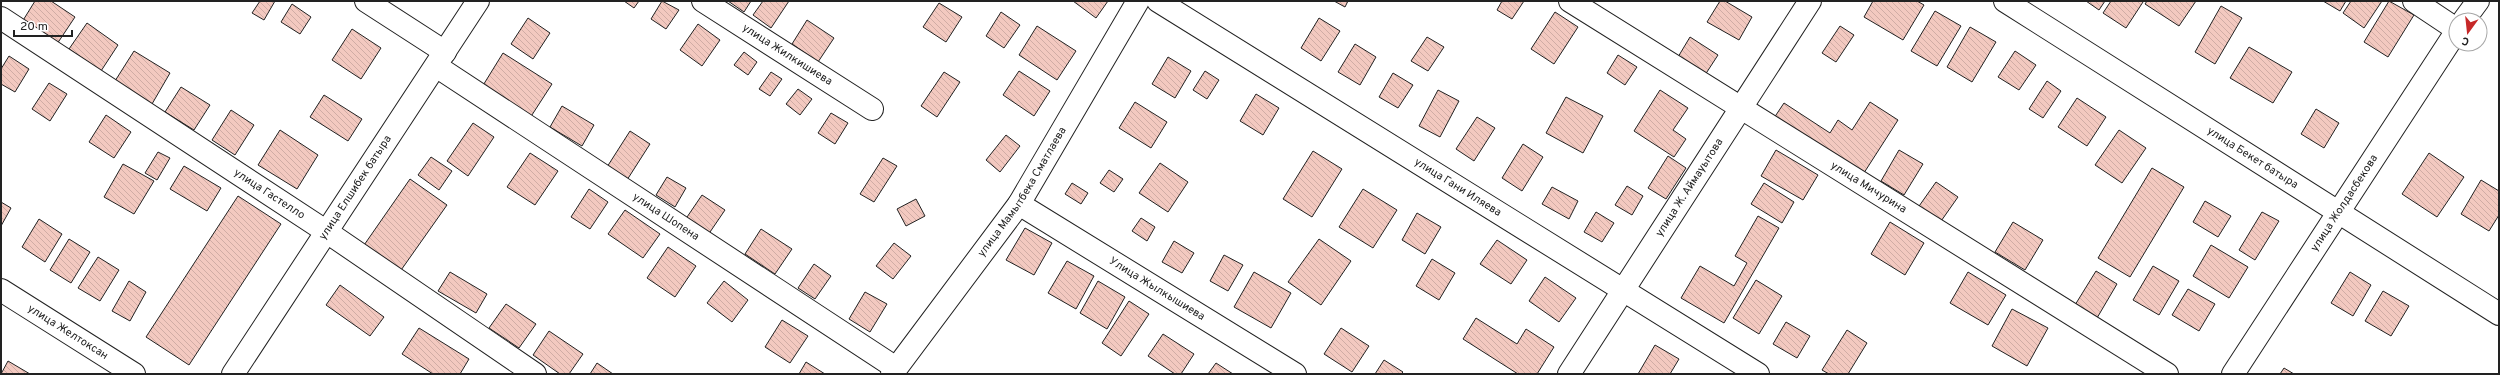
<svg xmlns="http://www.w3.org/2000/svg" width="2500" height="375" viewBox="0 0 2500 375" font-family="Overpass,sans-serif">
	<defs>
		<pattern id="building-back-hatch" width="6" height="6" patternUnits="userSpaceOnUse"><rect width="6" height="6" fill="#f3c9c0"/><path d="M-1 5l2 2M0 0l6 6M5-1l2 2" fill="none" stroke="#d0aca5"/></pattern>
	</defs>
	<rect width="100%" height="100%" fill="#fff"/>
	<path fill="url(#building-back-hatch)" stroke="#222" d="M35,1H51L75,17L57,44L22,22Z
		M260,1H275L264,20L252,13Z
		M624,1H639L634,8Z
		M662,1L679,10L666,29L651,19Z
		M728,1H751L744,12Z
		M763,1H789L771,28L753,15Z
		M1073,1H1108L1096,18Z
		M1334,1H1348L1345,7Z
		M1502,1H1524L1512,19L1497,10Z
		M1720,1H1725L1752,17L1739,40L1707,22Z
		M1873,1H1917L1924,5L1903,40L1864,17Z
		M2086,1H2105L2099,10Z
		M2111,1H2142L2143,2L2126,28L2103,13Z
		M2147,1H2196L2179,26L2145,4Z
		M2323,1H2346L2340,11Z
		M2351,1H2382L2364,28L2343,13Z
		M2389,1L2414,15L2388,57L2364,42Z
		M939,3L962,17L946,42L923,27Z
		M292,4L311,17L300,34L281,22Z
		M2221,6L2242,18L2215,64L2195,52Z
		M1935,11L1961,26L1937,66L1911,51Z
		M1001,12L1020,25L1004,48L986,36Z
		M1555,12L1578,27L1554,64L1531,49Z
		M528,18L550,33L533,59L511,44Z
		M1319,18L1340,31L1321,61L1301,48Z
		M807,20L834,38L818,62L792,44Z
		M87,23L118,45L101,71L69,49Z
		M698,24L720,40L702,66L680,50Z
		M1037,26L1076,51L1057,80L1019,55Z
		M1840,26L1854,35L1836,62L1822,53Z
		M1970,27L1996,42L1972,82L1947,67Z
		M352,29L381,48L361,79L332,60Z
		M1427,37L1444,47L1428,71L1411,61Z
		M1690,37L1718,55L1705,75L1678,57Z
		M1355,44L1376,57L1360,85L1338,72Z
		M2249,47L2292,72L2273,103L2230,78Z
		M134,51L170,73L152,104L115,81Z
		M2015,51L2036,65L2019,90L1998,77Z
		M744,52L757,62L748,75L734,65Z
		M503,53L552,84L530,118L482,87Z
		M1618,55L1637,67L1625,85L1607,73Z
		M9,56L29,69L15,92L1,84V69Z
		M1168,57L1191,71L1175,98L1152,84Z
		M1019,71L1050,91L1034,116L1003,95Z
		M1205,71L1219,80L1207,99L1193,90Z
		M771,72L782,79L770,96L759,89Z
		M944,72L960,82L937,117L921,106Z
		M1393,73L1413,85L1398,108L1379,97Z
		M2047,81L2061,91L2043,118L2029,109Z
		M49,83L67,94L50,121L32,109Z
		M181,87L210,105L194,130L165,112Z
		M798,89L812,99L800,115L786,104Z
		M1438,90L1459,101L1440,137L1419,126Z
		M1660,90L1688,108L1673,130L1686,139L1674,157L1634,131Z
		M1256,94L1279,108L1263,135L1240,121Z
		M324,95L362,119L348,141L310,117Z
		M1566,97L1603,116L1583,153L1546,133Z
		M2077,98L2106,117L2087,146L2058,127Z
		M1135,102L1167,122L1151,148L1119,128Z
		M1870,102L1898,120L1862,176L1774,118L1784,103L1830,133L1838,120L1852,130Z
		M562,106L594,125L582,146L550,127Z
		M2316,109L2339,123L2324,148L2301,134Z
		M231,110L254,125L235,155L212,140Z
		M831,113L848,123L835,144L818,133Z
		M106,115L131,132L114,158L89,142Z
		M1477,117L1495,128L1474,161L1456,149Z
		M473,123L494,137L468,176L447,161Z
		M280,130L318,155L297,189L258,165Z
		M2119,130L2146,148L2122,183L2095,165Z
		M630,131L650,144L627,180L607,167Z
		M1006,135L1020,146L1000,172L986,160Z
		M1523,144L1543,157L1522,191L1502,178Z
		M1776,150L1818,175L1803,200L1761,176Z
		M1899,150L1923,164L1904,195L1881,181Z
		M1313,151L1342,169L1312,217L1283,199Z
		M158,152L170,158L157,180L145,173Z
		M530,153L558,171L535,205L507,187Z
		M2429,153L2464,177L2437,217L2402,194Z
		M1668,156L1686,168L1666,199L1648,188Z
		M431,157L452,171L439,190L418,175Z
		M883,158L897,166L874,202L860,194Z
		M1160,163L1188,182L1168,212L1139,193Z
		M123,164L154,181L134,214L104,197Z
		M184,166L221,188L207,211L170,189Z
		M2152,168L2184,187L2130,277L2098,258Z
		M1109,170L1123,179L1114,192L1100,183Z
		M667,177L686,188L675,207L656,195Z
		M410,179L447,205L399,273L362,248Z
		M2481,180L2499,191V215L2489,231L2461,214Z
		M1936,182L1958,197L1939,224L1917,209Z
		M1072,183L1088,193L1081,204L1065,194Z
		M1764,183L1794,202L1782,223L1751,204Z
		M1627,186L1643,196L1632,215L1615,205Z
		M1552,187L1578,201L1569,219L1542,204Z
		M589,189L608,202L590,229L571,217Z
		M1363,189L1397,210L1373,248L1339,227Z
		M702,195L725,210L708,235L685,220Z
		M238,196L281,224L189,365L146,337Z
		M916,199L925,216L906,226L897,209Z
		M2205,201L2231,216L2218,237L2193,222Z
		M1,202L11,208L1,226Z
		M625,210L660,234L643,258L608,234Z
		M1596,212L1614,223L1602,242L1584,232Z
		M2262,212L2279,221L2255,260L2239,250Z
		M1417,213L1441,227L1425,254L1402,240Z
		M1758,216L1779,228L1724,323L1681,298L1700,266L1734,286L1747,263L1735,256Z
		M1141,218L1155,227L1147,241L1132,231Z
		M39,219L62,234L45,262L22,247Z
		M1890,222L1924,243L1905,275L1871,254Z
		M2013,222L2043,240L2025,270L1995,252Z
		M1025,228L1052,243L1034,275L1006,260Z
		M761,229L792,249L775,274L745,254Z
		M69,239L90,252L71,283L50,270Z
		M1319,239L1351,261L1321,305L1288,282Z
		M1497,240L1527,260L1511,284L1480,264Z
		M1174,241L1194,253L1182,273L1162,262Z
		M894,243L911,256L893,279L876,266Z
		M2211,245L2248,267L2229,298L2193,276Z
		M668,247L696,266L675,297L647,278Z
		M1224,255L1243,265L1228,291L1210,281Z
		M98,257L119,270L100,301L78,288Z
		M1432,259L1455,273L1439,300L1416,286Z
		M1067,261L1094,276L1076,309L1048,293Z
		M814,264L831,276L815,299L798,288Z
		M2153,266L2179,281L2159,315L2133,300Z
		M2096,271L2117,284L2097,318L2075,305Z
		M450,272L487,294L476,313L438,291Z
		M1254,272L1291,293L1271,328L1234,307Z
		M1968,272L2006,295L1988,325L1950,303Z
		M2350,272L2371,285L2353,316L2331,303Z
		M1545,277L1576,298L1559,322L1529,301Z
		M1756,280L1782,296L1759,334L1733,318Z
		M129,281L146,292L130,321L112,311Z
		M724,281L748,300L732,322L707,303Z
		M1098,281L1125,297L1107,329L1080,313Z
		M340,285L384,317L370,336L326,305Z
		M2188,289L2215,304L2199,331L2172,315Z
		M2383,291L2409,306L2391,336L2365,321Z
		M865,292L887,304L870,332L849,319Z
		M1129,301L1149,314L1121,356L1102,343Z
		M506,304L536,324L519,348L489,328Z
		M2012,309L2048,328L2027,366L1992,346Z
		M1476,318L1517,344L1526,329L1554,347L1537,374H1518L1463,339Z
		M782,320L808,336L790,363L765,347Z
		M1786,322L1810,336L1797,358L1773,344Z
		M419,328L469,359L460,374H433L402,354Z
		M1341,328L1369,346L1352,372L1324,354Z
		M1847,330L1867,343L1848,374H1829L1822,370Z
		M549,331L583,354L569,374H560L533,355Z
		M1163,334L1194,354L1181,374H1175L1148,356Z
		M1655,345L1679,359L1670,374H1638Z
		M1384,360L1403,372L1401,374H1375Z
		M8,361L30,374H1Z
		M806,362L825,374H799Z
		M597,363L613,374H590Z
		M1216,363L1233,374H1208Z
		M2284,368L2294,374H2280Z"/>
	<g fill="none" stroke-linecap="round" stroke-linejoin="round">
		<defs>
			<g id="minor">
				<path d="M366,1L445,52"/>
				<path id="s1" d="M703,1L872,109"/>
				<path id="s2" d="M1158,1L1758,374"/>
				<path id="s3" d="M1570,1L2167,374"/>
				<path id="s4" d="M2005,1L2499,314"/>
				<path d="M2414,1L2456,29"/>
				<path id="s5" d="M1,18L327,232L535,374"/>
				<path d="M2464,20L2478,1"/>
				<path id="s6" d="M436,66L896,368"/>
				<path id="s7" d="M1019,204L1295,374"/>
				<path id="s8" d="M892,374L1019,204L1138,1"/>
				<path id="s9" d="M1569,374L1810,1"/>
				<path id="s10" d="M2233,374L2456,32"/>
			</g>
			<g id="major">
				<path id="s11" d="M1,290L134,374"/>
				<path id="s12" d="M233,374L478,1"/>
			</g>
		</defs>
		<use href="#minor" stroke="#222" stroke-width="24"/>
		<use href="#major" stroke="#222" stroke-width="24"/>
		<use href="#minor" stroke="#fff" stroke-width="22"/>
		<use href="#major" stroke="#fff" stroke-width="22"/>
	</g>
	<g text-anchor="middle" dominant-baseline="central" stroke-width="3" stroke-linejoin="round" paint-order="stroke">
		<g font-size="11" fill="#222" stroke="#fff">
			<text stroke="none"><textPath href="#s1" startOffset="100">улица Жилкишиева</textPath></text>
			<text stroke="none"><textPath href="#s4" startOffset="293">улица Бекет батыра</textPath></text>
			<text stroke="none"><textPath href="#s12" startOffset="223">улица Елшибек батыра</textPath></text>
			<text stroke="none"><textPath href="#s2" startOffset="353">улица Гани Иляева</textPath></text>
			<text stroke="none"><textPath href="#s9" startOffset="222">улица Ж. Аймауытова</textPath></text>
			<text stroke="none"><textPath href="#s3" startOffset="352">улица Мичурина</textPath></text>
			<text stroke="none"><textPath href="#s8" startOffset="224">улица Мамытбека Сматлаева</textPath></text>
			<text stroke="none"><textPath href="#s5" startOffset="321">улица Гастелло</textPath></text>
			<text stroke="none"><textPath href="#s10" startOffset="204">улица Жолдасбекова</textPath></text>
			<text stroke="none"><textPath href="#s6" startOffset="275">улица Шопена</textPath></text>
			<text stroke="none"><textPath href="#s7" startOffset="162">Улица Жылкышиева</textPath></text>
			<text stroke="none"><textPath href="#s11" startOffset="79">улица Желтоксан</textPath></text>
		</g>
	</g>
	<rect width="2500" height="375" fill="none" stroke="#222222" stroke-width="4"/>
	<g transform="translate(2468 32) rotate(195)"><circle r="19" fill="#ffffff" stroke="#a7a7a7"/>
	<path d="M0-3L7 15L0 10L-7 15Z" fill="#c62828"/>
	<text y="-6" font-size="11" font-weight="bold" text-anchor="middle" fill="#222222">С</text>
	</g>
	<path d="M14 30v6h58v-6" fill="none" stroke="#222222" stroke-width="2"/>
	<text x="20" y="30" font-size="12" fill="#222222" stroke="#ffffff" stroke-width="3" paint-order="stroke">20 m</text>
</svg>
